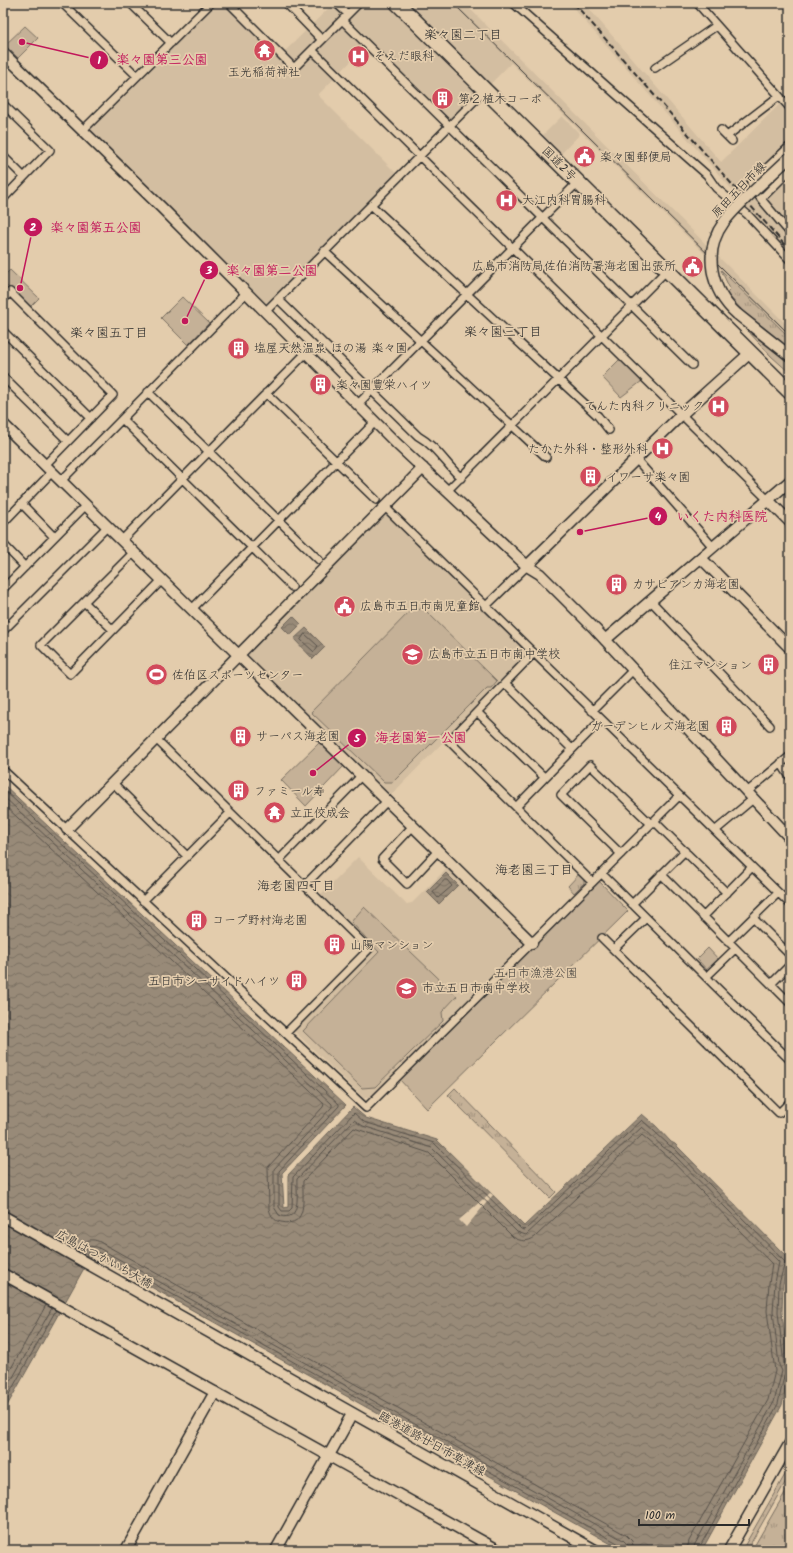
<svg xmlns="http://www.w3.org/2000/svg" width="793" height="1553" viewBox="0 0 793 1553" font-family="Kalam,'Klee One',sans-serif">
	<defs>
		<pattern id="grass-tufts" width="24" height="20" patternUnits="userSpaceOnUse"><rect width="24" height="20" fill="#c5b197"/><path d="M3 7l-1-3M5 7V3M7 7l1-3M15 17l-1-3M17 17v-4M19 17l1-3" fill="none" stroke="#a0907b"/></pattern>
		<pattern id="water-waves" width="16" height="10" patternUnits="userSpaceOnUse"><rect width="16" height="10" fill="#988a78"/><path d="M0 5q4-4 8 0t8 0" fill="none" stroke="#7c7163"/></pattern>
	</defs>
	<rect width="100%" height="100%" fill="#e3ccac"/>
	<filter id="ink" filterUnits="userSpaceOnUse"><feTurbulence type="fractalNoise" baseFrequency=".025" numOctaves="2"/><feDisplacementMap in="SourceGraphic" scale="8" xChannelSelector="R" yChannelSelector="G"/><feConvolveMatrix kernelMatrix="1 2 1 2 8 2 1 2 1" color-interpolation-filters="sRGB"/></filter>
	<g filter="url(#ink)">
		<path fill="#d3bea1" d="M212,3H231L281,55L334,3H464L790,328V338L511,63L450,125L368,44L318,95L398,175L266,312L83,130Z
			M569,3H584L721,162L790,94V226L784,233L790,241V256Z
			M562,116L580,134L560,155L541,137Z
			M381,515H387L528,652V656L391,795L247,656V651Z
			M358,857L406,904L412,903L448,867L522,940V945L369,1098H364L295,1032L294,1029L374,948L320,895Z"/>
		<path fill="url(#grass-tufts)" stroke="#786e61" d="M721,270L790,338V348L743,311L726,293L730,289Z
			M747,330L790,364V373L771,356Z
			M580,873L584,877V883L574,893L568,886Z
			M455,1088L556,1192L550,1198L448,1095Z
			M790,1466V1474L747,1550H742Z
			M790,1484V1550H752Z"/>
		<path fill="#c5b197" stroke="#786e61" d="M25,26L38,38L18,58L5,45Z
			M10,270L39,298L29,308L3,282V277Z
			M182,297L209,323L188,345L161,318Z
			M620,359L642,381L621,397L602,377Z
			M415,606L419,610L422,607L497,681L491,688H487L393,782H384L311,712Z
			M320,742L344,766L306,806L281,780Z
			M599,881L628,911L427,1109L399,1079Z
			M364,907L457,996L442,1012L443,1021L375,1087L362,1088L303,1031L379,952L351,922Z
			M708,948L719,960L708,971L697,959Z"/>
		<path fill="url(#water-waves)" stroke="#6c6459" d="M293,616L301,624L290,635L282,627Z
			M306,628L325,647L313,659L294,639Z
			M3,784L346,1105L282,1173L284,1208L288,1207V1175L353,1107L366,1118L437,1140L524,1226L642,1114L656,1126L671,1142L675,1144L790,1260L783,1284L782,1312L789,1374L782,1405L702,1550H622L92,1254L3,1413Z
			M446,873L458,885L439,904L427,892Z"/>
		<path fill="#e3ccac" d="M490,1193L493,1195L466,1227L459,1220Z"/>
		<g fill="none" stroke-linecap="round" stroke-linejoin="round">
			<path stroke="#57514a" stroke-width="1" d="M305,634L318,646L314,652L301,640Z
				M3,789L339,1104V1106L279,1171V1207L282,1211H289L292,1208L293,1177L354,1113L364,1122L434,1143L521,1229L525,1230L642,1120L669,1145L674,1148L785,1262L779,1284L778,1312L784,1365L786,1368H790
				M3,796L332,1104V1107L274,1169V1207L279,1215C303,1224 296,1191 297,1179L354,1120L363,1126L432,1148L517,1232L526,1235L642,1127C651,1134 660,1147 671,1152L779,1262L775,1283L773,1311L779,1365L782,1371L774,1402L695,1544L693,1550
				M3,804L324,1104L323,1107L268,1167L269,1209C271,1216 274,1221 281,1222C309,1228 302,1197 303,1181L354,1128L429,1153L513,1237C521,1242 528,1242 535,1237L642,1135L668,1157L772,1264L769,1283L767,1311L775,1371L768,1400L689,1541L687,1550
				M445,880H447L452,886L438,898L433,892Z
				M77,1251C82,1241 90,1237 100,1242L626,1535L632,1541L634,1550
				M82,1254L88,1246L97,1247L623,1540L627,1544L628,1550
				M86,1256L90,1251H95L621,1545L623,1550
				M3,1383L46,1305
				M3,1395L52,1308
				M3,1405L56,1310
				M698,1550L778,1404L784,1376L790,1373"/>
			<defs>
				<path id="street" d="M62,3L137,76
					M130,3L171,43
					M229,3L294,68L359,3
					M286,3L322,40
					M336,3L348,14
					M513,3L707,175L716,188L748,215L790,260
					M697,3L790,108
					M342,20L692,365
					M312,50L768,500
					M655,68L716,26
					M3,104L50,150L3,199
					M83,130L211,3
					M721,130L732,141
					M727,136L779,96
					M790,146L751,183L761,199L790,233
					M3,156L24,177
					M761,199L790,170
					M371,205L598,416L609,430
					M324,251L546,457
					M278,299L418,436C436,446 446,464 461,478
					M3,300L10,292L113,395L45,465
					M265,312L485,90
					M3,331L91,418
					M3,377L68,441
					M148,392L319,560
					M266,393L376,500
					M358,404L578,182
					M122,419L292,587
					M636,459L713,547
					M61,481L246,293
					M447,491L667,270
					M22,504L54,537
					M384,506L790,904
					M3,523L52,472
					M122,540L306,353
					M3,544L25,567
					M134,552L41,645L70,674L162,580
					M3,589L86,505
					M651,601L770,726
					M84,602L113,630
					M485,607L527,566
					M192,609L375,422
					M3,631L108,526
					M533,654L449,741L516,807L601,720
					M505,683L572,749
					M592,711L633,670
					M477,712L544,777
					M156,739L369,949L286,1033
					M781,763L790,777
					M3,770L366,1108L679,796
					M113,783L187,856
					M747,792L790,756
					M516,807L592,882
					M654,821L727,893
					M413,826L382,859L407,884L438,851
					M716,830L753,799
					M621,854L561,795L590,765L651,824
					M279,860L361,776
					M602,874L790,1060
					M661,874L790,1003
					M305,885L387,801
					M143,901L230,813
					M632,904L685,851
					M703,917L752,867
					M753,918L790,955
					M602,938L779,1113L790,1102
					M728,942L778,893
					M614,949L646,918
					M706,977L735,949
					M771,984L790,965"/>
				<path id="secondary" d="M3,53L162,208L397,444L527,566L540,574L595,629L790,838
					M737,314L790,356
					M3,424L532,943
					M768,500L790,522
					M701,558L790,648
					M527,566L681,415L750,353
					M605,640L790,481
					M67,829L423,468
					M3,1216L595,1550
					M3,1274L498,1550
					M126,1550L215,1392
					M276,1550L352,1414
					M729,1550L790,1443"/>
				<path id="highway" d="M397,3L790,392"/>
			</defs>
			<use href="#street" stroke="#2b2b2b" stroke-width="10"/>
			<use href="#secondary" stroke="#2b2b2b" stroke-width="13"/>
			<use href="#highway" stroke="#2b2b2b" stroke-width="17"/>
			<use href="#street" stroke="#e3ccac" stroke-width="7"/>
			<use href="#secondary" stroke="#e3ccac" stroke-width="10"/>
			<use href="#highway" stroke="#e3ccac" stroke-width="14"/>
			<path stroke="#2b2b2b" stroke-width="1" d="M453,3L790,335"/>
			<path stroke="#2b2b2b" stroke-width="2" stroke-dasharray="6 3" stroke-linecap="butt" d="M574,3L790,251"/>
			<defs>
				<path id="secondary-bridge" d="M737,314C711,291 702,252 724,222C740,201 770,177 790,157"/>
			</defs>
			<use href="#secondary-bridge" stroke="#2b2b2b" stroke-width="13" stroke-linecap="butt"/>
			<use href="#secondary-bridge" stroke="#e3ccac" stroke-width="10"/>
		</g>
	</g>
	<defs>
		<symbol id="temple-disc" viewBox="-11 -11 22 22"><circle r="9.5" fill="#d1495b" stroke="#e3ccac"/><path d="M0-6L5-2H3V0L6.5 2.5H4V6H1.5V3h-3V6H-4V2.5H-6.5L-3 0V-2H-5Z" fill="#fff"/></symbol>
		<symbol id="hospital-disc" viewBox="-11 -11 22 22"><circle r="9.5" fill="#d1495b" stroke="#e3ccac"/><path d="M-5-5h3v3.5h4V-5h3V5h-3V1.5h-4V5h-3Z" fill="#fff"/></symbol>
		<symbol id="building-disc" viewBox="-11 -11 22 22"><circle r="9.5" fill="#d1495b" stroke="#e3ccac"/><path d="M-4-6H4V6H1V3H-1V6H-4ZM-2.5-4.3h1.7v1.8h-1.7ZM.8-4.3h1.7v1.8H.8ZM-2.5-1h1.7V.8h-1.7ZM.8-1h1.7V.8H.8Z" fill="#fff"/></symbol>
		<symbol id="civic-disc" viewBox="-11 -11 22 22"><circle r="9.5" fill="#d1495b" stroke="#e3ccac"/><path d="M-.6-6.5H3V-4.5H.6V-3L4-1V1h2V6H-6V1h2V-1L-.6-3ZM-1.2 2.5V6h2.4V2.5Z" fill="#fff"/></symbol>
		<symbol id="school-disc" viewBox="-11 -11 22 22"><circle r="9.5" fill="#d1495b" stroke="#e3ccac"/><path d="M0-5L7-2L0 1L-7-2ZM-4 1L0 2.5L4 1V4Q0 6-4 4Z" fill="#fff"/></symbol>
		<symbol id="stadium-disc" viewBox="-11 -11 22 22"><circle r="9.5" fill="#d1495b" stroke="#e3ccac"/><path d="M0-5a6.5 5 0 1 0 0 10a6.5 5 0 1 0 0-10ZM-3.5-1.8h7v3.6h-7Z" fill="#fff"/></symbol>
	</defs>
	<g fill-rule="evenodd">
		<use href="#temple-disc" x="252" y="38" width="25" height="25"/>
		<use href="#hospital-disc" x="346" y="44" width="25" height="25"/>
		<use href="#building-disc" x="430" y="86" width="25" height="25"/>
		<use href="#civic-disc" x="572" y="144" width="25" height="25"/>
		<use href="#hospital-disc" x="494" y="188" width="25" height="25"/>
		<use href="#civic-disc" x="680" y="254" width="25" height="25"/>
		<use href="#building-disc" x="226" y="336" width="25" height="25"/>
		<use href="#building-disc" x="308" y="372" width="25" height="25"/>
		<use href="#hospital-disc" x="706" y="394" width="25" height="25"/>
		<use href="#hospital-disc" x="650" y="436" width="25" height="25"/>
		<use href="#building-disc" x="578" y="464" width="25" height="25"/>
		<use href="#building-disc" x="604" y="572" width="25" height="25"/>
		<use href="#civic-disc" x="332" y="594" width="25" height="25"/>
		<use href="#school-disc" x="400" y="642" width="25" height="25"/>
		<use href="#building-disc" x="756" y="652" width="25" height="25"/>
		<use href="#stadium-disc" x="144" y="662" width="25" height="25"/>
		<use href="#building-disc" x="714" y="714" width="25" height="25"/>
		<use href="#building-disc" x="228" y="724" width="25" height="25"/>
		<use href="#building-disc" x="226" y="778" width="25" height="25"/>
		<use href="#temple-disc" x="262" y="800" width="25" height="25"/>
		<use href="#building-disc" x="184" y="908" width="25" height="25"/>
		<use href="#building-disc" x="322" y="932" width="25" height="25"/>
		<use href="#building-disc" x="284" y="968" width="25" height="25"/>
		<use href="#school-disc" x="394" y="976" width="25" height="25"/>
	</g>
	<g text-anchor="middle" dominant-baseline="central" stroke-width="3.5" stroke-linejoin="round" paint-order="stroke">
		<g font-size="12" fill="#2b2b2b" stroke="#e3ccac" text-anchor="start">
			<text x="374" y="56">そえだ眼科</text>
			<text x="264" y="72" text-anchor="middle">玉光稲荷神社</text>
			<text x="458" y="99">第２植木コーポ</text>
			<text x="600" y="157">楽々園郵便局</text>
			<text x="522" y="200">大江内科胃腸科</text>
			<text x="676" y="266" text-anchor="end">広島市消防局佐伯消防署海老園出張所</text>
			<text x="254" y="348">塩屋天然温泉 ほの湯 楽々園</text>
			<text x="336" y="385">楽々園豊栄ハイツ</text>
			<text x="704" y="406" text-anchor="end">てんた内科クリニック</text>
			<text x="648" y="449" text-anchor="end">たかた外科・整形外科</text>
			<text x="606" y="477">イワーサ楽々園</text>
			<text x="632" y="584">カサビアンカ海老園</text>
			<text x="360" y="606">広島市五日市南児童館</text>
			<text x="428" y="654">広島市立五日市南中学校</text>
			<text x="752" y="665" text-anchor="end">住江マンション</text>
			<text x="172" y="675">佐伯区スポーツセンター</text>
			<text x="710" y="726" text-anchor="end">ガーデンヒルズ海老園</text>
			<text x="256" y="736">サーパス海老園</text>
			<text x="254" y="791">ファミール寿</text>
			<text x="290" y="813">立正佼成会</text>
			<text x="212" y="920">コープ野村海老園</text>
			<text x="350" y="945">山陽マンション</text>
			<text x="280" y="981" text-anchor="end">五日市シーサイドハイツ</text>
			<text x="422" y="988">市立五日市南中学校</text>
		</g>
		<g font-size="12" fill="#2b2b2b" stroke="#e3ccac">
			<text transform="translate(559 164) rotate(45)">国道2号</text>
			<text transform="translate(739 190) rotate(-46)">原田五日市線</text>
			<text transform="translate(104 1259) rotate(29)">広島はつかいち大橋</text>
			<text transform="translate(432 1444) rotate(29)">臨港道路廿日市草津線</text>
		</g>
		<g font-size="12" fill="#423f3b" stroke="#e3ccac">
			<text x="536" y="973">五日市漁港公園</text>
		</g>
		<g font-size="13" fill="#2b2b2b" stroke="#e3ccac">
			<text x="463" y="35">楽々園二丁目</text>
			<text x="503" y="332">楽々園三丁目</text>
			<text x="109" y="333">楽々園五丁目</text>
			<text x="534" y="870">海老園三丁目</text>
			<text x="296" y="886">海老園四丁目</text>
		</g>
	</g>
	<path fill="none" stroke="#c2185b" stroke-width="1.5" d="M22 42L99 60M20 288L33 227M185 321L209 270M580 532L658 516M313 773L357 738"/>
	<g fill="#c2185b" stroke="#e3ccac" stroke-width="1.5">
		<circle cx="22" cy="42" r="4"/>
		<circle cx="20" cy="288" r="4"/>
		<circle cx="185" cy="321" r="4"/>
		<circle cx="580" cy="532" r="4"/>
		<circle cx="313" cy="773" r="4"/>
		<circle cx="99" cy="60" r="10"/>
		<circle cx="33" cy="227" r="10"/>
		<circle cx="209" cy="270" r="10"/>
		<circle cx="658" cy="516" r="10"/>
		<circle cx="357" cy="738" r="10"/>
	</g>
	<g font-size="12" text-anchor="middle" font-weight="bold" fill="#fff">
		<text x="99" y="64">1</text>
		<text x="33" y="231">2</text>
		<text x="209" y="274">3</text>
		<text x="658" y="520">4</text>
		<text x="357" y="742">5</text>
	</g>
	<g font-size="13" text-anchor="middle" font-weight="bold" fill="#c2185b" stroke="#e3ccac" stroke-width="3.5" stroke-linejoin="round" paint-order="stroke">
		<text x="162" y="64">楽々園第三公園</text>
		<text x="96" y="232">楽々園第五公園</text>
		<text x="272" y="275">楽々園第二公園</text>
		<text x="722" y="521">いくた内科医院</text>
		<text x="421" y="742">海老園第一公園</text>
	</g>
	<rect width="793" height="1553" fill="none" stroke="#e3ccac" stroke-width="16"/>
	<rect x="8" y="8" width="777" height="1537" fill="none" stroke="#2b2b2b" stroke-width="1.5" filter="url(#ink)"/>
	<path d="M639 1519v6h110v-6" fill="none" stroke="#2b2b2b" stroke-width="2"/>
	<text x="645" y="1519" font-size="12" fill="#2b2b2b" stroke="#e3ccac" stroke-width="3" paint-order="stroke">100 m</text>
</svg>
